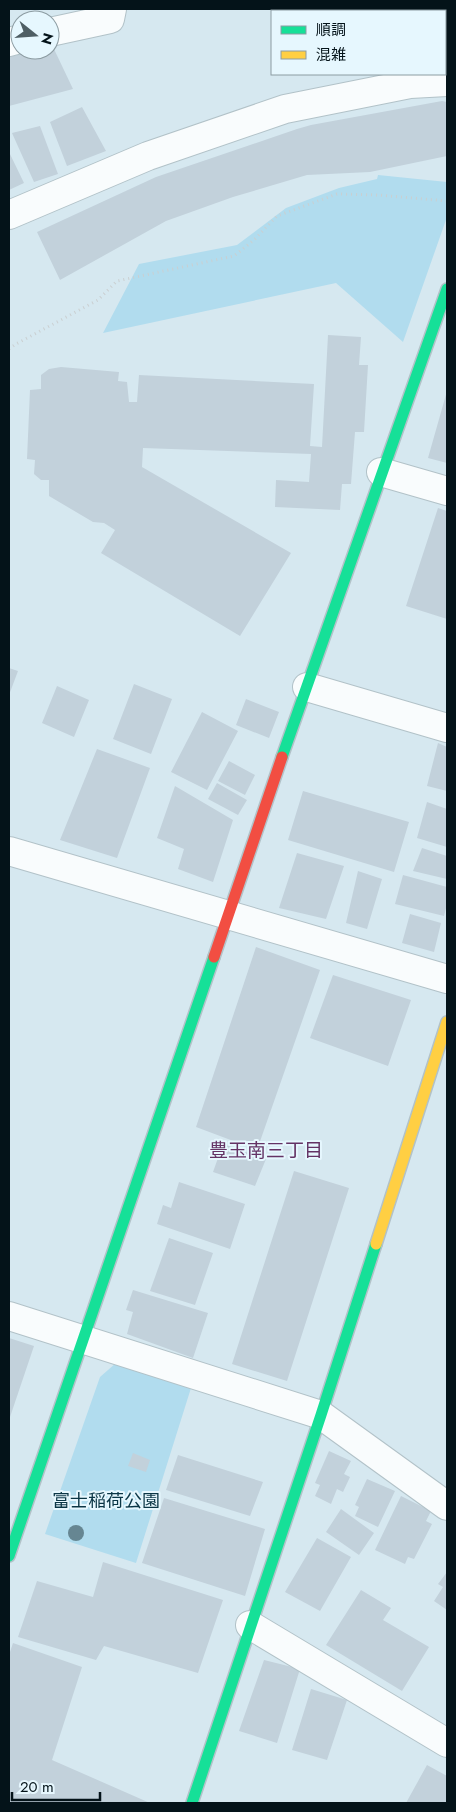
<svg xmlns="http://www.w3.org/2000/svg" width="456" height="1812" viewBox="0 0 456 1812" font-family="Jost,'Noto Sans JP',sans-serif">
	<rect width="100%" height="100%" fill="#d6e8f0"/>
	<path fill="#b1dcee" d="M378,175L447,182V217L403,342L336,283L103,333L139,264L237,245L286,208L339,188L377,179Z
		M116,1363L191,1388L136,1563L45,1534L100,1377Z"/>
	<path fill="#c2d1db" d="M446,9L447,51L445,52V11H424V10Z
		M50,47H53L73,89L9,106V57L38,50H50Z
		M442,101L447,102V156L370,172L307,175L233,197L166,221L60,280L37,232L156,177L297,129L311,125Z
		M82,107L106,151L67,166L50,122Z
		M40,126L58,174L34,182L12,133Z
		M9,152L24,183L9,190Z
		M328,335L361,337L359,365H368L364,432H355L351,484H342L340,510L275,507L276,480L309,482L311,454L143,448L142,467L291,553L240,636L101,553L115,530L104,523L93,522L49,496V480H41L34,474L35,460L27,459L30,390L41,389V375L49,369L61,367L119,372L118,381L127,382L129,402H137L139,375L314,384L310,446L322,447Z
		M447,391V463L428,458Z
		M438,508L447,511V619L406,606Z
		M9,668L18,671L9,695Z
		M134,684L172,699L151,754L113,739Z
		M57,686L89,700L74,737L42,723Z
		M246,699L279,712L269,738L236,725Z
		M202,712L238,731L207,790L171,772Z
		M438,743L447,747V791L427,786Z
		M97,749L150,768L117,858L60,840Z
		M229,761L255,775L245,795L218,781Z
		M217,783L247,800L238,815L208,799Z
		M175,786L233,820L213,882L178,869L184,849L157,838Z
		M303,791L409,822L394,872L288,840Z
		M427,802L447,809V847L417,838Z
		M422,848L447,856V879L413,871Z
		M297,853L344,866L326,919L279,908Z
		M358,871L382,879L367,929L346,923Z
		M403,875L447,887V904L444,916L395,904Z
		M410,914L441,923L434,952L402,943Z
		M256,947L320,970L257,1150L196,1127Z
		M333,975L411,1000L388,1066L310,1038Z
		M223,1144L266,1159L255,1186L213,1172Z
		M294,1171L349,1188L287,1381L232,1364Z
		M179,1182L245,1204L230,1249L157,1224L163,1205L171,1208Z
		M169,1238L213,1253L195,1305L150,1291Z
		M133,1290L208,1313L193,1358L127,1334L133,1312L126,1310Z
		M9,1338L34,1346L9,1420Z
		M329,1451L351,1461L344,1474L350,1477L343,1492L337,1489L331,1504L315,1496L320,1485L315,1483Z
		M133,1453L150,1460L146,1472L128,1466Z
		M178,1455L263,1482L250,1516L166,1490Z
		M367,1479L395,1491L378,1527L355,1516L359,1507L355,1505Z
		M401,1496L431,1511L426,1521L432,1524L414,1559L408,1557L405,1564L375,1550Z
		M164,1498L265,1529L245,1596L142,1563Z
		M341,1509L374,1533L359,1555L326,1532Z
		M317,1538L351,1557L320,1611L285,1592Z
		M103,1562L223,1600L198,1673L104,1646L96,1660L18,1637L37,1581L93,1597Z
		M447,1572V1610L434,1601L443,1587L438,1584Z
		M361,1590L391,1608L383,1620L429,1647L402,1691L326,1645Z
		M13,1643L82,1667L52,1760L150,1803H9V1655Z
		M264,1660L300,1669L277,1743L239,1731Z
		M311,1689L347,1700L327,1760L292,1750Z
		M427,1765L447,1776V1803H406Z"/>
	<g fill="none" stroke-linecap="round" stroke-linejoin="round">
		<defs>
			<path id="street" d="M50,32L110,19L112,9
				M9,42L20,39
				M9,215L148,156L285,109L410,84L447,82
				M381,472L447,491
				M307,687L447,728
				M9,851L447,979
				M9,1316L321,1415L447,1506
				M250,1625L447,1743"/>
			<path id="fast" d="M282,757L447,289
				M9,1556L214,957
				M192,1803L321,1415L376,1244"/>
			<path id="slow" d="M376,1244L447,1022"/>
			<path id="jam" d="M214,957L282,757"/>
		</defs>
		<use href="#street" stroke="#b2c2c8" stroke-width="30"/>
		<use href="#fast" stroke="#b2c2c8" stroke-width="14"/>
		<use href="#slow" stroke="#b2c2c8" stroke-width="14"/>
		<use href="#jam" stroke="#b2c2c8" stroke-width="14"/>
		<path stroke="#cacfd1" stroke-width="3" stroke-dasharray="1 4" stroke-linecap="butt" d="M9,349L16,344L98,300L117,281L234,256L254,240L277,216L337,194L378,195L447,201"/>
		<use href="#street" stroke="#f9fcfd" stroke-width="28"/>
		<use href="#fast" stroke="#16e098" stroke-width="11"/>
		<use href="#slow" stroke="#ffcf43" stroke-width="11"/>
		<use href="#jam" stroke="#f24e42" stroke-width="11"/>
	</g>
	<circle fill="#668692" cx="76" cy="1533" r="8"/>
	<g text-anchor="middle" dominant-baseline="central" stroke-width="4" stroke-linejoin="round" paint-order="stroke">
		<g font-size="18" fill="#0b3646" stroke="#e6f7fe">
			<text x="106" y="1501">富士稲荷公園</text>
		</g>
		<g font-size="19" fill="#643365" stroke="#e6f7fe">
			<text x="266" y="1150">豊玉南三丁目</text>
		</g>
	</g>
	<rect width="456" height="1812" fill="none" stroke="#041319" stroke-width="20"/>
	<rect x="271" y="10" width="175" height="65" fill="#e6f7fe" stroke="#8c9ca2"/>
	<rect x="281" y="26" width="25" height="8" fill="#16e098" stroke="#8c9ca2"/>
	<text x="316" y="35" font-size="15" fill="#041319">順調</text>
	<rect x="281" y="51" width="25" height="8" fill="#ffcf43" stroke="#8c9ca2"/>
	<text x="316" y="60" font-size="15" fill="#041319">混雑</text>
	<g transform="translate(35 35) rotate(107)"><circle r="24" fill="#e6f7fe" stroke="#8c9ca2"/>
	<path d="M0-4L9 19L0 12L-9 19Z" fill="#4e5e64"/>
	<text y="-8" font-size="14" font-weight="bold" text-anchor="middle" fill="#041319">N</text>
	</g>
	<path d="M12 1792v8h88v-8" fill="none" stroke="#041319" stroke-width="2.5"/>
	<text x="20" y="1792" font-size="15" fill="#041319" stroke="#e6f7fe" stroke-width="4" paint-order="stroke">20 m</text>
</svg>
